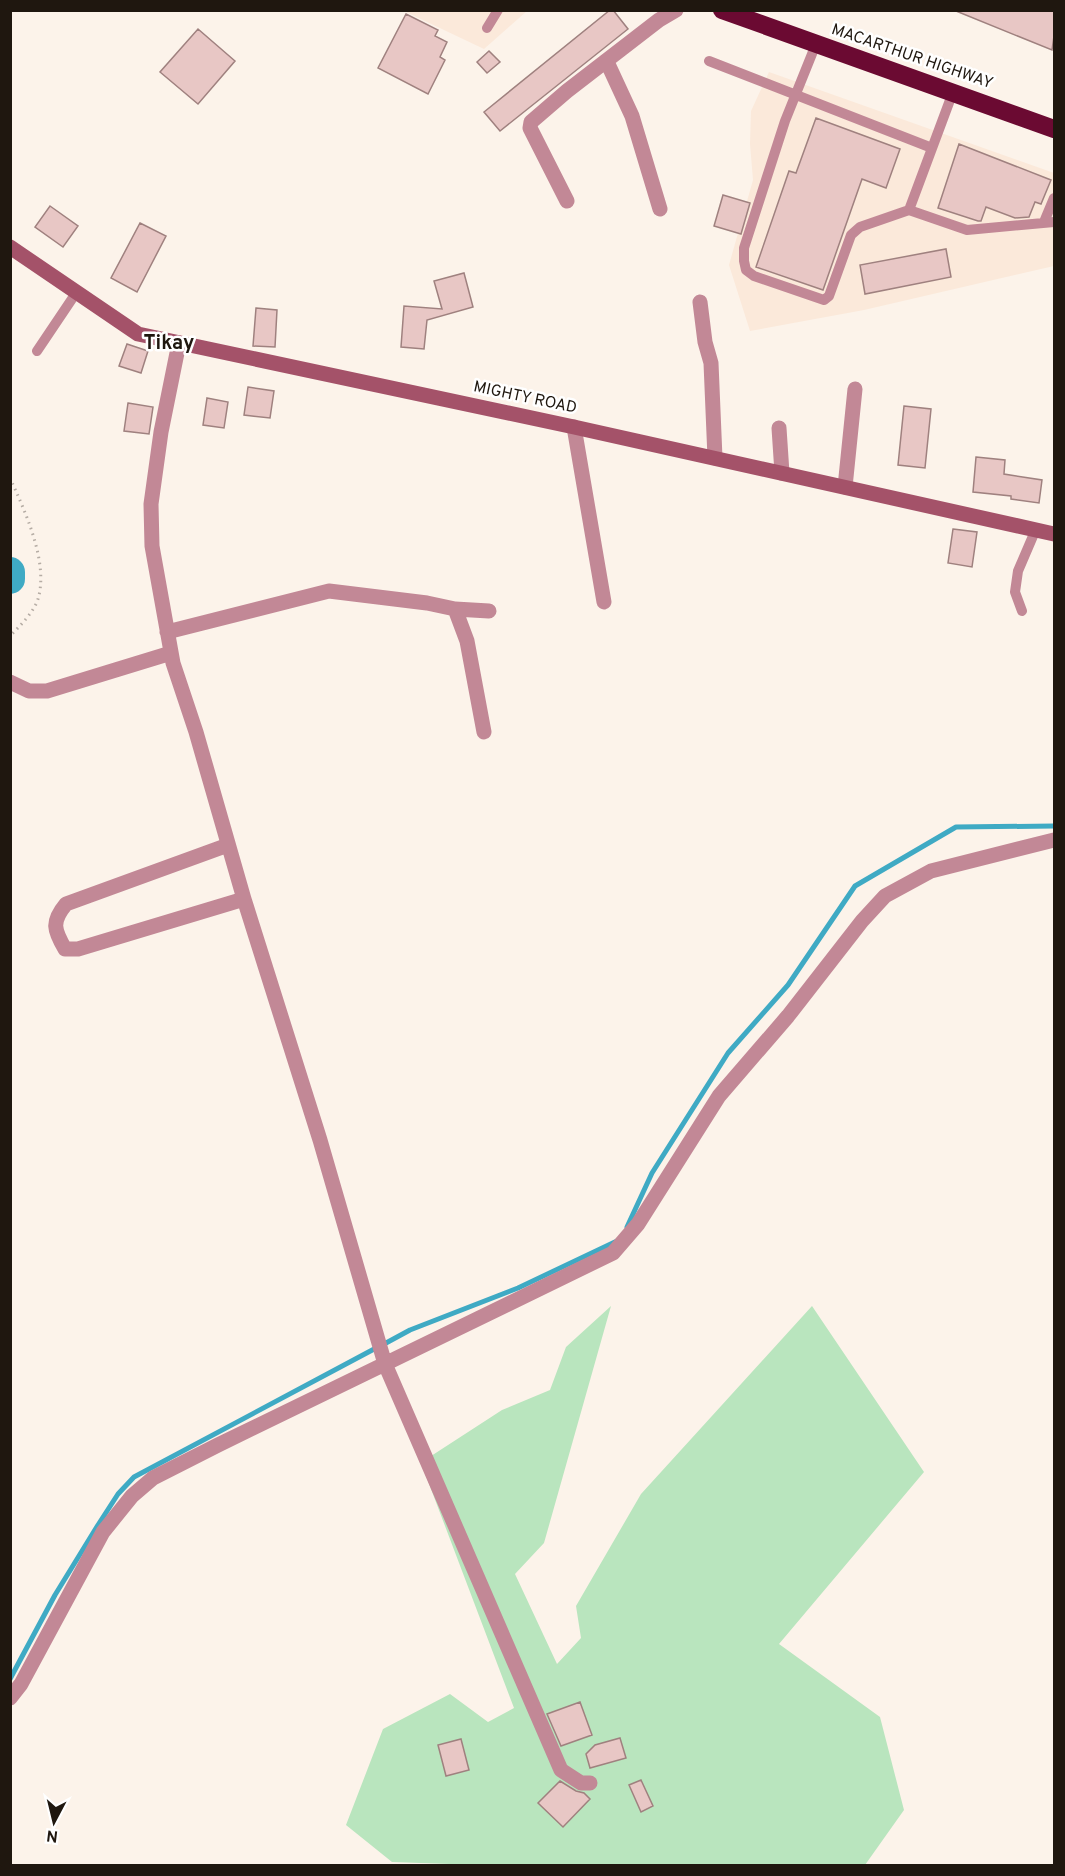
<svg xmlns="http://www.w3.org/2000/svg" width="1065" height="1876" viewBox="0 0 1065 1876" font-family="Overpass,sans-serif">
	<rect width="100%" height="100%" fill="#fcf3ea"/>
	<path fill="#fbe9da" d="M404,11H527L484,49Z
		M769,72L1054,173V266L864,310L750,331L729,265L753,180L750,144L751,111Z"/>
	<path fill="#b9e5be" d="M611,1306L544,1543L515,1574L557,1664L581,1638L576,1606L641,1494L812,1306L924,1472L779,1644L880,1717L904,1810L865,1865L506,1866L392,1862L346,1825L383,1729L450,1694L488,1722L514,1708L420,1460L428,1458L502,1410L550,1390L566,1347Z"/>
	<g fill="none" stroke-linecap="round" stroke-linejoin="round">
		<path stroke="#3faac4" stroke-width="5" d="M627,1227L652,1173L728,1053L788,985L855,886L956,827L1054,826
			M386,1343L410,1330L518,1288L617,1241
			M10,1679L55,1595L98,1525L118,1494L134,1477L376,1348"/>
		<path stroke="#3faac4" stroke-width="30" d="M10,572V579"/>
	</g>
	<path fill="#e8c7c5" stroke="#9f817f" stroke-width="1.5" d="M610,10H613L628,29L500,131L484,112Z
		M1054,10V36L1052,50L956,11Z
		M406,14L438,30L435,36L447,42L440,57L445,60L428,94L378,68Z
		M198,29L235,61L198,104L160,72Z
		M489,51L500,62L487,73L477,62Z
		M816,118L900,149L886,188L862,179L823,290L756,267L789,171L796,173Z
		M959,144L1051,180L1041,204L1035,202L1029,217L1015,218L986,207L981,221H978L938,208Z
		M723,195L750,203L741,234L714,226Z
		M50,206L78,226L63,247L35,227Z
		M140,223L166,236L137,292L111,278Z
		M946,249L951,277L865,294L860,265Z
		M464,273L473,307L427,320L424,349L401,347L404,306L442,309L434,281Z
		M256,308L277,310L275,347L253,346Z
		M127,344L148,351L141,373L119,366Z
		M248,387L274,391L270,418L244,415Z
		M207,398L228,402L224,428L203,425Z
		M128,403L153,407L149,434L124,431Z
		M904,406L931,409L925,468L898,465Z
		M976,457L1005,460L1004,474L1042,480L1039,503L1011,499V496L973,492Z
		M953,529L977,532L972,567L948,563Z
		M580,1702L592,1735L561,1746L547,1714Z
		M620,1738L626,1758L590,1768L586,1754L595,1745Z
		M461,1739L469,1770L446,1776L438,1745Z
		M641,1780L653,1806L641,1812L629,1785Z
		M560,1781L576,1791L584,1793L590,1799L563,1827L538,1803Z"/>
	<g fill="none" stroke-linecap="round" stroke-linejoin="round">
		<path stroke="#b5aca4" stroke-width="3" stroke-dasharray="1.5 4.5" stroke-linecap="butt" d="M10,478C25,511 49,563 38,599C34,612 20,626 10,636"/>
		<path stroke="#c28896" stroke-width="10" d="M487,28L498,10
			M816,44L785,121L744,248V261L746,270L754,276L824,300L829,296L851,235L860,227L909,210L967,230L1054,222
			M709,61L932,148
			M909,210L953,92
			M1044,222L1054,198
			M37,351L76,293
			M1022,611L1015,592L1018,571L1036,529"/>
		<path stroke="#c28896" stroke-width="15" d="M607,62L632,116L660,209
			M567,201L530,128L531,122L567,91L659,20L676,10
			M700,302L705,342L711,363L715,458
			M179,343L161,432L151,504L152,546L173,663L196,732L244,899L320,1140L385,1364L561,1770L581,1783H590
			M574,427L604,602
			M779,428L782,473
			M845,487L855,389
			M455,609L489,611
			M167,632L329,591L427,603L455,609L467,641L484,732
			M10,682L29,691H47L171,653
			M228,845L66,904C51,922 54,930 65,949H78L244,899
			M10,1698L21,1684L103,1532L132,1496L153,1478L218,1445L613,1253L638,1224L719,1096L788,1016L862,921L885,896L931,871L1054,840"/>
		<path stroke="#a45269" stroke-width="15" d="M10,247L138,334L574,427L1054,534"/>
		<path stroke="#6b0a32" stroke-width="18" d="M722,10L1054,129"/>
	</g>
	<g text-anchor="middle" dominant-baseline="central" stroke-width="5" stroke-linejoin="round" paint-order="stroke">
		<g font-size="16" fill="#1f170f" stroke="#fff">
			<text transform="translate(912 57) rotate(19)">MACARTHUR HIGHWAY</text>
			<text transform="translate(525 398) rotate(12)">MIGHTY ROAD</text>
		</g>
		<g font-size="20" font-weight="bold" fill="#1f170f" stroke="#fff">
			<text x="169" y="344">Tikay</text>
		</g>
	</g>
	<rect width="1065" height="1876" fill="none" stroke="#1f170f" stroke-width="24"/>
	<g transform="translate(54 1822) rotate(187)" stroke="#ffffff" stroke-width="4.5" paint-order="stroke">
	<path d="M0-4.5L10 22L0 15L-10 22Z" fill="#1f170f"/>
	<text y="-9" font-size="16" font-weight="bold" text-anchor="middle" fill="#1f170f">N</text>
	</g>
</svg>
